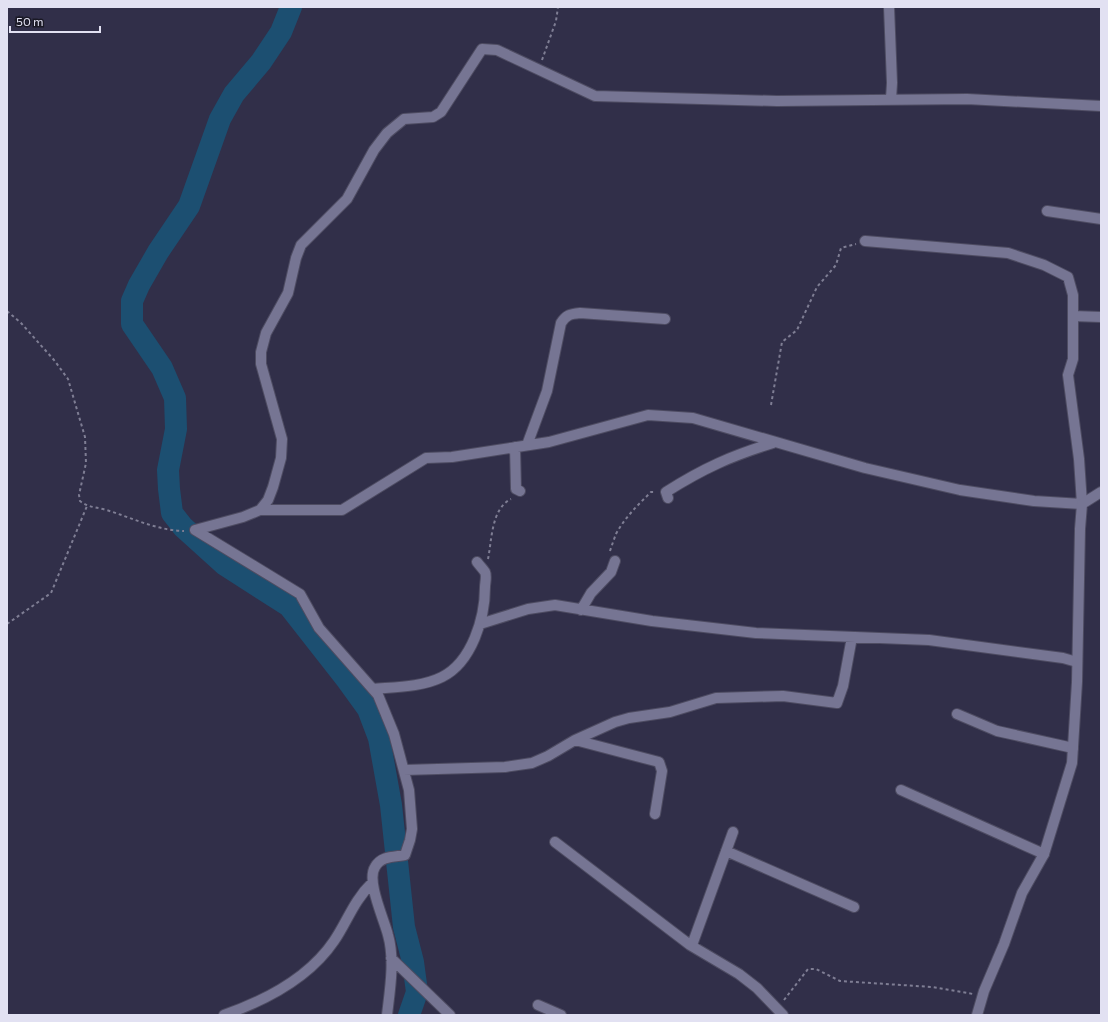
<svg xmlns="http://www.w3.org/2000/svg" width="1108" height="1022" viewBox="0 0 1108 1022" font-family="Commissioner,sans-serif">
	<rect width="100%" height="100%" fill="#312f49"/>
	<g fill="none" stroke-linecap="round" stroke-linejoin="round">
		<path stroke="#1c4f71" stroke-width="22" d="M291,7L281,32L261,62L234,94L220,119L189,206L158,252L139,285L132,301V324L162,368L175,398L176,429L168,470L169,489L172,513L183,527L225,565L289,606L347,680L368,709L379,738L391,805L404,927L413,962L417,992L409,1015"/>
		<defs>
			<path id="minor" d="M889,7L892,83L891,99
				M1047,211L1101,219
				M865,241L1008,253L1044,265L1068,277L1073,295V316L1101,317
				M527,445L547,391L561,323C566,315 570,314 580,313L665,319
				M515,447L516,489L520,491
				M668,498L666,492C704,468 731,456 773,443
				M260,510H342L426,458L452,457L549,442L648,415L693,418L865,468L960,490L1034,501L1082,504L1079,459L1068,375L1073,359V316
				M195,530L243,517L260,510L268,500L273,487L281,458L282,439L261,364V352L266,333L288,293L296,258L301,245L347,199L374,150L387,133L404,119L433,117L441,112L482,49L497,50L595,96L777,101L967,99L1101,106
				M195,530L300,594L319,628L378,695L394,734L409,790L412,829L410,840L405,855C393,857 381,856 375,867C366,881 384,919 388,935C395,960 390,989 387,1015
				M581,610L591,593L611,572L615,561
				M480,624L528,609L555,605L652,621L756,633L929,640L1063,658L1077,662
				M373,689C396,687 422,687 442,677C472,662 485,618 485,587C485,583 487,576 485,572C483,569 480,566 477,562
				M957,714L997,731L1073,748
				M575,740L659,762L662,771L655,814
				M404,770L505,767L532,763L548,756L575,740L615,722L629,718L670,712L716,698L783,696L837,703L843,686L852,637
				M901,790L1044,854
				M555,842L690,945L739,974L757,988L783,1015
				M726,851L854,907
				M692,945L733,832
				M391,958L450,1015
				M538,1005L561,1015
				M224,1015C264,1001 309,978 334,941C347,922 354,900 372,883"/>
			<path id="tertiary" d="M977,1015L984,991L1004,944L1022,893L1044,854L1072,763L1077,682L1080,529L1082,504L1101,492"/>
		</defs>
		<use href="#minor" stroke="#4e4c62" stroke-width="12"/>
		<use href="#tertiary" stroke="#4e4c62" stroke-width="12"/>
		<path stroke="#7f7e94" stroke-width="2" stroke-dasharray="3 3" stroke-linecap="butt" d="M542,60L556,21L558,7
			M7,311L21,323L54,360L68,379L85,437L86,463L79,495L80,501C88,507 94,507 103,509C131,517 154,530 184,531
			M771,405L782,342L797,330L817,287L836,265L841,248L856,244
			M610,551C612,545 614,539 616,534C625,517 638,505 651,492H655
			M488,559C492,540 491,509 511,499
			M7,624L51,593L87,506
			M784,1000L808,969H816L840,981L932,987L973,994"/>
		<use href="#minor" stroke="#767593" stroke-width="10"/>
		<use href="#tertiary" stroke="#767593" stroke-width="10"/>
	</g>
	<rect width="1108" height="1022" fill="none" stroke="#e2e1f2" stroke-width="16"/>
	<path d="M10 26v6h90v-6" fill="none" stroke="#e2e1f2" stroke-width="2"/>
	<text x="16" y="26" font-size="12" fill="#e2e1f2" stroke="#1a1925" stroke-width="3" paint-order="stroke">50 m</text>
</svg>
